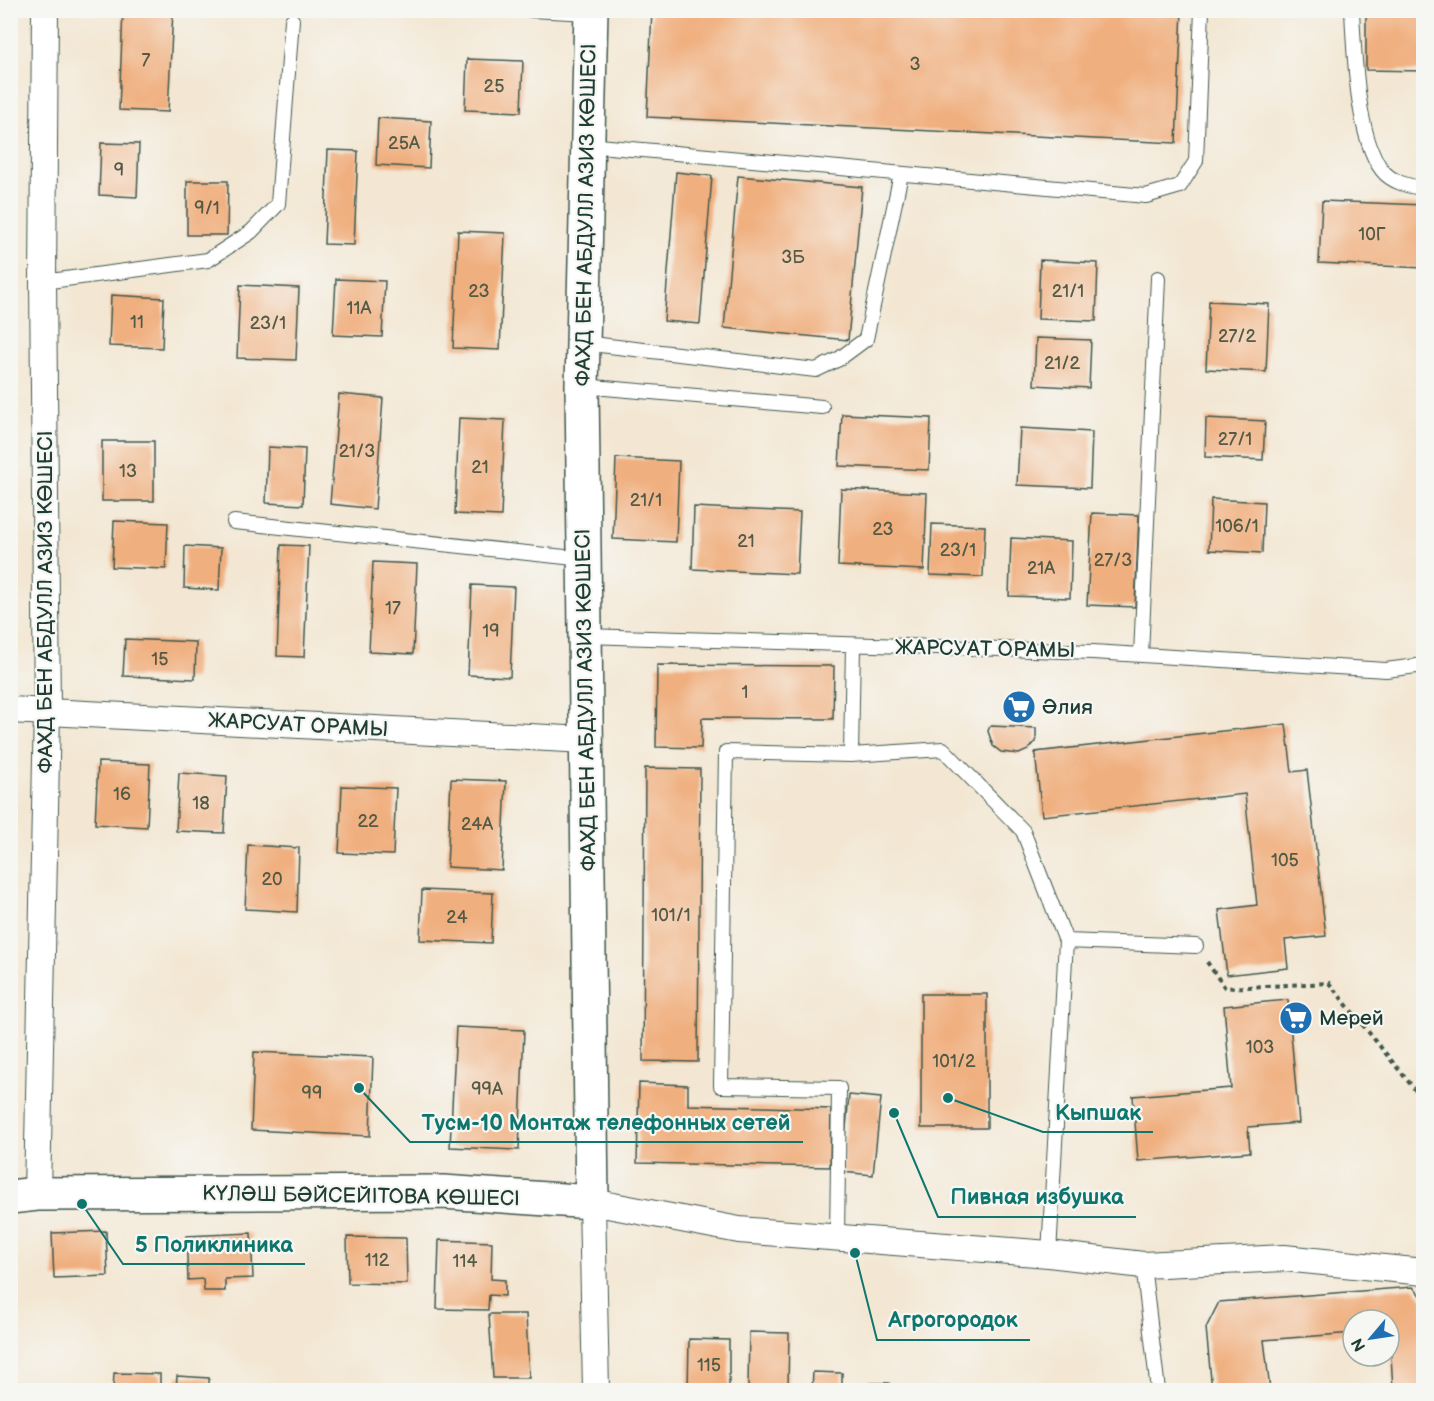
<svg xmlns="http://www.w3.org/2000/svg" width="1434" height="1401" viewBox="0 0 1434 1401" font-family="'Balsamiq Sans',sans-serif">
	<rect width="100%" height="100%" fill="#f6f6f2"/>
	<filter id="ink" filterUnits="userSpaceOnUse"><feTurbulence type="fractalNoise" baseFrequency=".0167" numOctaves="2"/><feDisplacementMap in="SourceGraphic" scale="12" xChannelSelector="R" yChannelSelector="G"/><feConvolveMatrix kernelMatrix="1 2 1 2 8 2 1 2 1" color-interpolation-filters="sRGB"/></filter>
	<filter id="wash" filterUnits="userSpaceOnUse"><feTurbulence type="fractalNoise" baseFrequency=".008" numOctaves="4" result="noise"/><feDisplacementMap in="SourceGraphic" scale="24" xChannelSelector="R" yChannelSelector="G"/><feGaussianBlur stdDeviation="1.35" result="paint"/><feColorMatrix in="noise" values="0 0 0 0 0 0 0 0 0 0 0 0 0 0 0 0 0 1.4 0 .05"/><feComposite in="paint" operator="in"/></filter>
	<g filter="url(#wash)">
		<rect width="100%" height="100%" fill="#f3e7d3"/>
		<g id="blocks">
			<path fill="#f0af7e" d="M123,10H173L168,112L119,110Z
				M652,10H1182L1176,143L647,117Z
				M1366,10H1424L1423,71L1366,70Z
				M467,59L523,61L521,112L465,110Z
				M378,118L431,121L429,168L376,165Z
				M101,143L139,144L137,197L99,195Z
				M328,150L358,151L354,245L324,244Z
				M676,172L712,176L700,324L664,321Z
				M738,176L862,187L848,340L724,328Z
				M187,181H228L227,235H187Z
				M1322,201L1424,205V268L1319,263Z
				M458,231L505,233L500,350L453,348Z
				M1040,260L1098,263L1096,321L1038,319Z
				M336,279L385,281L382,337L333,335Z
				M240,285L299,288L296,360L237,358Z
				M111,295L164,298L162,348L109,346Z
				M1209,301L1269,304L1266,372L1206,369Z
				M1036,338L1091,340L1089,388L1034,385Z
				M339,394L383,398L375,509L330,504Z
				M842,414L931,418L929,470L839,466Z
				M459,418L505,420L501,516L455,514Z
				M1206,418L1265,421L1263,460L1205,457Z
				M1020,428L1092,432L1090,488L1017,485Z
				M102,441H154V501H102Z
				M268,447L305,449L303,505L266,503Z
				M616,458L679,461L676,542L613,539Z
				M841,489L927,493L924,570L838,566Z
				M1211,499L1264,502L1262,553L1209,550Z
				M694,507L800,512L797,574L692,569Z
				M1092,513L1139,515L1135,607L1087,605Z
				M114,521L168,523L166,569L112,567Z
				M932,524L985,526L983,577L930,575Z
				M1011,538L1072,541L1070,598L1009,596Z
				M281,545L309,546L304,657L277,656Z
				M185,546L221,548L219,590L184,588Z
				M373,562L417,564L413,654L369,652Z
				M472,585L514,587L510,677L468,675Z
				M125,639L196,642L195,679L123,676Z
				M657,665L834,666L833,719L702,718L701,748L656,747Z
				M1286,724L1292,772L1307,770L1326,936L1285,940L1288,968L1227,975L1219,910L1257,905L1245,794L1042,816L1035,752Z
				M990,726L1036,728V741L1028,750L1019,754L1001,752L993,746L988,731Z
				M98,762L150,764L147,827L95,824Z
				M645,768L700,769L698,1062L643,1061Z
				M179,773L227,776L224,833L176,831Z
				M451,779L506,781L502,870L447,867Z
				M342,786L396,788L393,855L339,853Z
				M248,845L299,848L297,912L245,909Z
				M422,890L493,893L491,943L420,940Z
				M921,994H987V1128H921Z
				M1288,1000L1299,1123L1248,1127L1250,1152L1138,1161L1133,1096L1231,1088L1224,1006Z
				M456,1027L524,1030L519,1150L450,1147Z
				M254,1052L373,1057L370,1136L251,1130Z
				M639,1083L688,1085V1105L831,1109L830,1167L637,1163Z
				M849,1095L881,1098L873,1175L842,1172Z
				M106,1231L108,1276L54,1278L52,1233Z
				M251,1233L253,1278L225,1279V1291H204L203,1279L188,1280L186,1236Z
				M347,1237L406,1238L407,1284L348,1283Z
				M439,1240L492,1242L491,1279L505,1280V1296L489,1295L488,1310L437,1309Z
				M1413,1287L1424,1300V1390H1393L1389,1320H1353V1333L1264,1340L1270,1390H1212L1206,1328L1219,1302Z
				M489,1314H526L529,1378H493Z
				M749,1332L789,1333L788,1388L748,1387Z
				M689,1339L729,1340V1390H688Z
				M813,1372L842,1373V1390H812Z
				M114,1373L160,1374V1390H113Z
				M177,1376L209,1378V1390H176Z
				M871,1383H889V1390H871Z"/>
		</g>
	</g>
	<g filter="url(#ink)">
		<use href="#blocks" fill-opacity="0" stroke="#3f564c" stroke-width="1.5"/>
		<g fill="none" stroke-linecap="round" stroke-linejoin="round">
			<defs>
				<path id="lane" d="M531,10L590,13
					M1352,10C1354,52 1357,138 1382,170C1391,182 1410,187 1424,188
					M588,145L1146,196L1180,186L1196,161L1202,10
					M43,282L208,260L251,232L278,204L292,20
					M583,343L816,370L839,359L866,339L901,174
					M582,386L822,407
					M234,522L584,559
					M585,636L1093,652L1386,670L1424,665
					M1141,655L1158,278
					M851,755L943,749L1023,831L1066,941L1049,1254
					M1066,941L1196,946
					M837,1238L839,1088L721,1086L726,752L851,755L853,646
					M1143,1265L1158,1390"/>
				<path id="street" d="M10,710L586,740
					M37,1194L47,711L43,282L45,10
					M596,1390L592,1202L739,1230L1049,1254L1143,1265L1284,1258L1424,1272"/>
				<path id="secondary" d="M10,1197L37,1194L443,1192L592,1202L582,386L591,10"/>
			</defs>
			<use href="#lane" stroke="#3f564c" stroke-width="16"/>
			<use href="#street" stroke="#3f564c" stroke-width="28"/>
			<use href="#secondary" stroke="#3f564c" stroke-width="36"/>
			<path stroke="#3f564c" stroke-width="4" stroke-dasharray="4.5 4.5" stroke-linecap="butt" d="M1207,962L1225,988L1329,983L1424,1101"/>
			<use href="#lane" stroke="#fff" stroke-width="14"/>
			<use href="#street" stroke="#fff" stroke-width="26"/>
			<use href="#secondary" stroke="#fff" stroke-width="33"/>
		</g>
	</g>
	<defs>
		<symbol id="supermarket-disc" viewBox="-11 -11 22 22"><circle r="9.5" fill="#1f6fb2" stroke="#f6f6f2"/><path d="M-6-5.5h2.5l.6 2H6L4.5 2H-2.5L-4.4-4H-6ZM-1.5 3.2a1.3 1.3 0 1 0 .1 0ZM3 3.2a1.3 1.3 0 1 0 .1 0Z" fill="#fff"/></symbol>
	</defs>
	<g fill-rule="evenodd">
		<use href="#supermarket-disc" x="1000" y="688" width="38" height="38"/>
		<use href="#supermarket-disc" x="1277" y="999" width="38" height="38"/>
	</g>
	<g text-anchor="middle" dominant-baseline="central" stroke-width="4.5" stroke-linejoin="round" paint-order="stroke">
		<g font-size="18" fill="#535a46">
			<text x="146" y="60">7</text>
			<text x="915" y="64">3</text>
			<text x="494" y="86">25</text>
			<text x="404" y="143">25А</text>
			<text x="119" y="170">9</text>
			<text x="207" y="208">9/1</text>
			<text x="1372" y="234">10Г</text>
			<text x="793" y="257">3Б</text>
			<text x="479" y="291">23</text>
			<text x="1068" y="291">21/1</text>
			<text x="359" y="308">11А</text>
			<text x="137" y="322">11</text>
			<text x="268" y="323">23/1</text>
			<text x="1237" y="336">27/2</text>
			<text x="1062" y="363">21/2</text>
			<text x="1235" y="439">27/1</text>
			<text x="357" y="451">21/3</text>
			<text x="480" y="467">21</text>
			<text x="128" y="471">13</text>
			<text x="646" y="500">21/1</text>
			<text x="1237" y="526">106/1</text>
			<text x="883" y="529">23</text>
			<text x="746" y="541">21</text>
			<text x="958" y="550">23/1</text>
			<text x="1113" y="560">27/3</text>
			<text x="1041" y="568">21А</text>
			<text x="393" y="608">17</text>
			<text x="491" y="631">19</text>
			<text x="160" y="659">15</text>
			<text x="745" y="692">1</text>
			<text x="122" y="794">16</text>
			<text x="201" y="803">18</text>
			<text x="368" y="821">22</text>
			<text x="477" y="824">24А</text>
			<text x="1285" y="860">105</text>
			<text x="272" y="879">20</text>
			<text x="671" y="915">101/1</text>
			<text x="457" y="917">24</text>
			<text x="1260" y="1047">103</text>
			<text x="954" y="1061">101/2</text>
			<text x="487" y="1089">99А</text>
			<text x="312" y="1093">99</text>
			<text x="377" y="1260">112</text>
			<text x="465" y="1261">114</text>
			<text x="709" y="1365">115</text>
		</g>
		<g font-size="21" fill="#1f3d34" stroke="#f6f6f2">
			<text transform="translate(586 215) rotate(-89)">ФАХД БЕН АБДУЛЛ АЗИЗ КӨШЕСІ</text>
			<text transform="translate(45 602) rotate(-90)">ФАХД БЕН АБДУЛЛ АЗИЗ КӨШЕСІ</text>
			<text transform="translate(985 649) rotate(1)">ЖАРСУАТ ОРАМЫ</text>
			<text transform="translate(586 700) rotate(-91)">ФАХД БЕН АБДУЛЛ АЗИЗ КӨШЕСІ</text>
			<text transform="translate(298 725) rotate(3)">ЖАРСУАТ ОРАМЫ</text>
			<text transform="translate(361 1196) rotate(1)">КҮЛӘШ БӘЙСЕЙІТОВА КӨШЕСІ</text>
		</g>
		<g font-size="21" fill="#1f3d34" stroke="#f6f6f2" text-anchor="start">
			<text x="1042" y="707">Әлия</text>
			<text x="1319" y="1018">Мерей</text>
		</g>
	</g>
	<path fill="none" stroke="#0f766e" stroke-width="2" d="M948 1098L1043 1132H1153M359 1088L410 1142H803M894 1113L938 1217H1136M82 1204L123 1264H305M855 1253L877 1340H1030"/>
	<g fill="#0f766e" stroke="#f6f6f2" stroke-width="2">
		<circle cx="948" cy="1098" r="6"/>
		<circle cx="359" cy="1088" r="6"/>
		<circle cx="894" cy="1113" r="6"/>
		<circle cx="82" cy="1204" r="6"/>
		<circle cx="855" cy="1253" r="6"/>
	</g>
	<g font-size="22" text-anchor="middle" font-weight="bold" fill="#0f766e" stroke="#f6f6f2" stroke-width="4.5" stroke-linejoin="round" paint-order="stroke">
		<text x="1098" y="1120">Кыпшак</text>
		<text x="606" y="1130">Тусм-10 Монтаж телефонных сетей</text>
		<text x="1037" y="1204">Пивная избушка</text>
		<text x="214" y="1252">5 Поликлиника</text>
		<text x="953" y="1327">Агрогородок</text>
	</g>
	<rect width="1434" height="1401" fill="none" stroke="#f6f6f2" stroke-width="36"/>
	<g transform="translate(1371 1338) rotate(241)"><circle r="28" fill="#f6f6f2" stroke="#a0aca6" stroke-width="1.5"/>
	<path d="M0-4.5L10 22L0 15L-10 22Z" fill="#1f6fb2"/>
	<text y="-9" font-size="16" font-weight="bold" text-anchor="middle" fill="#1f3d34">N</text>
	</g>
</svg>
